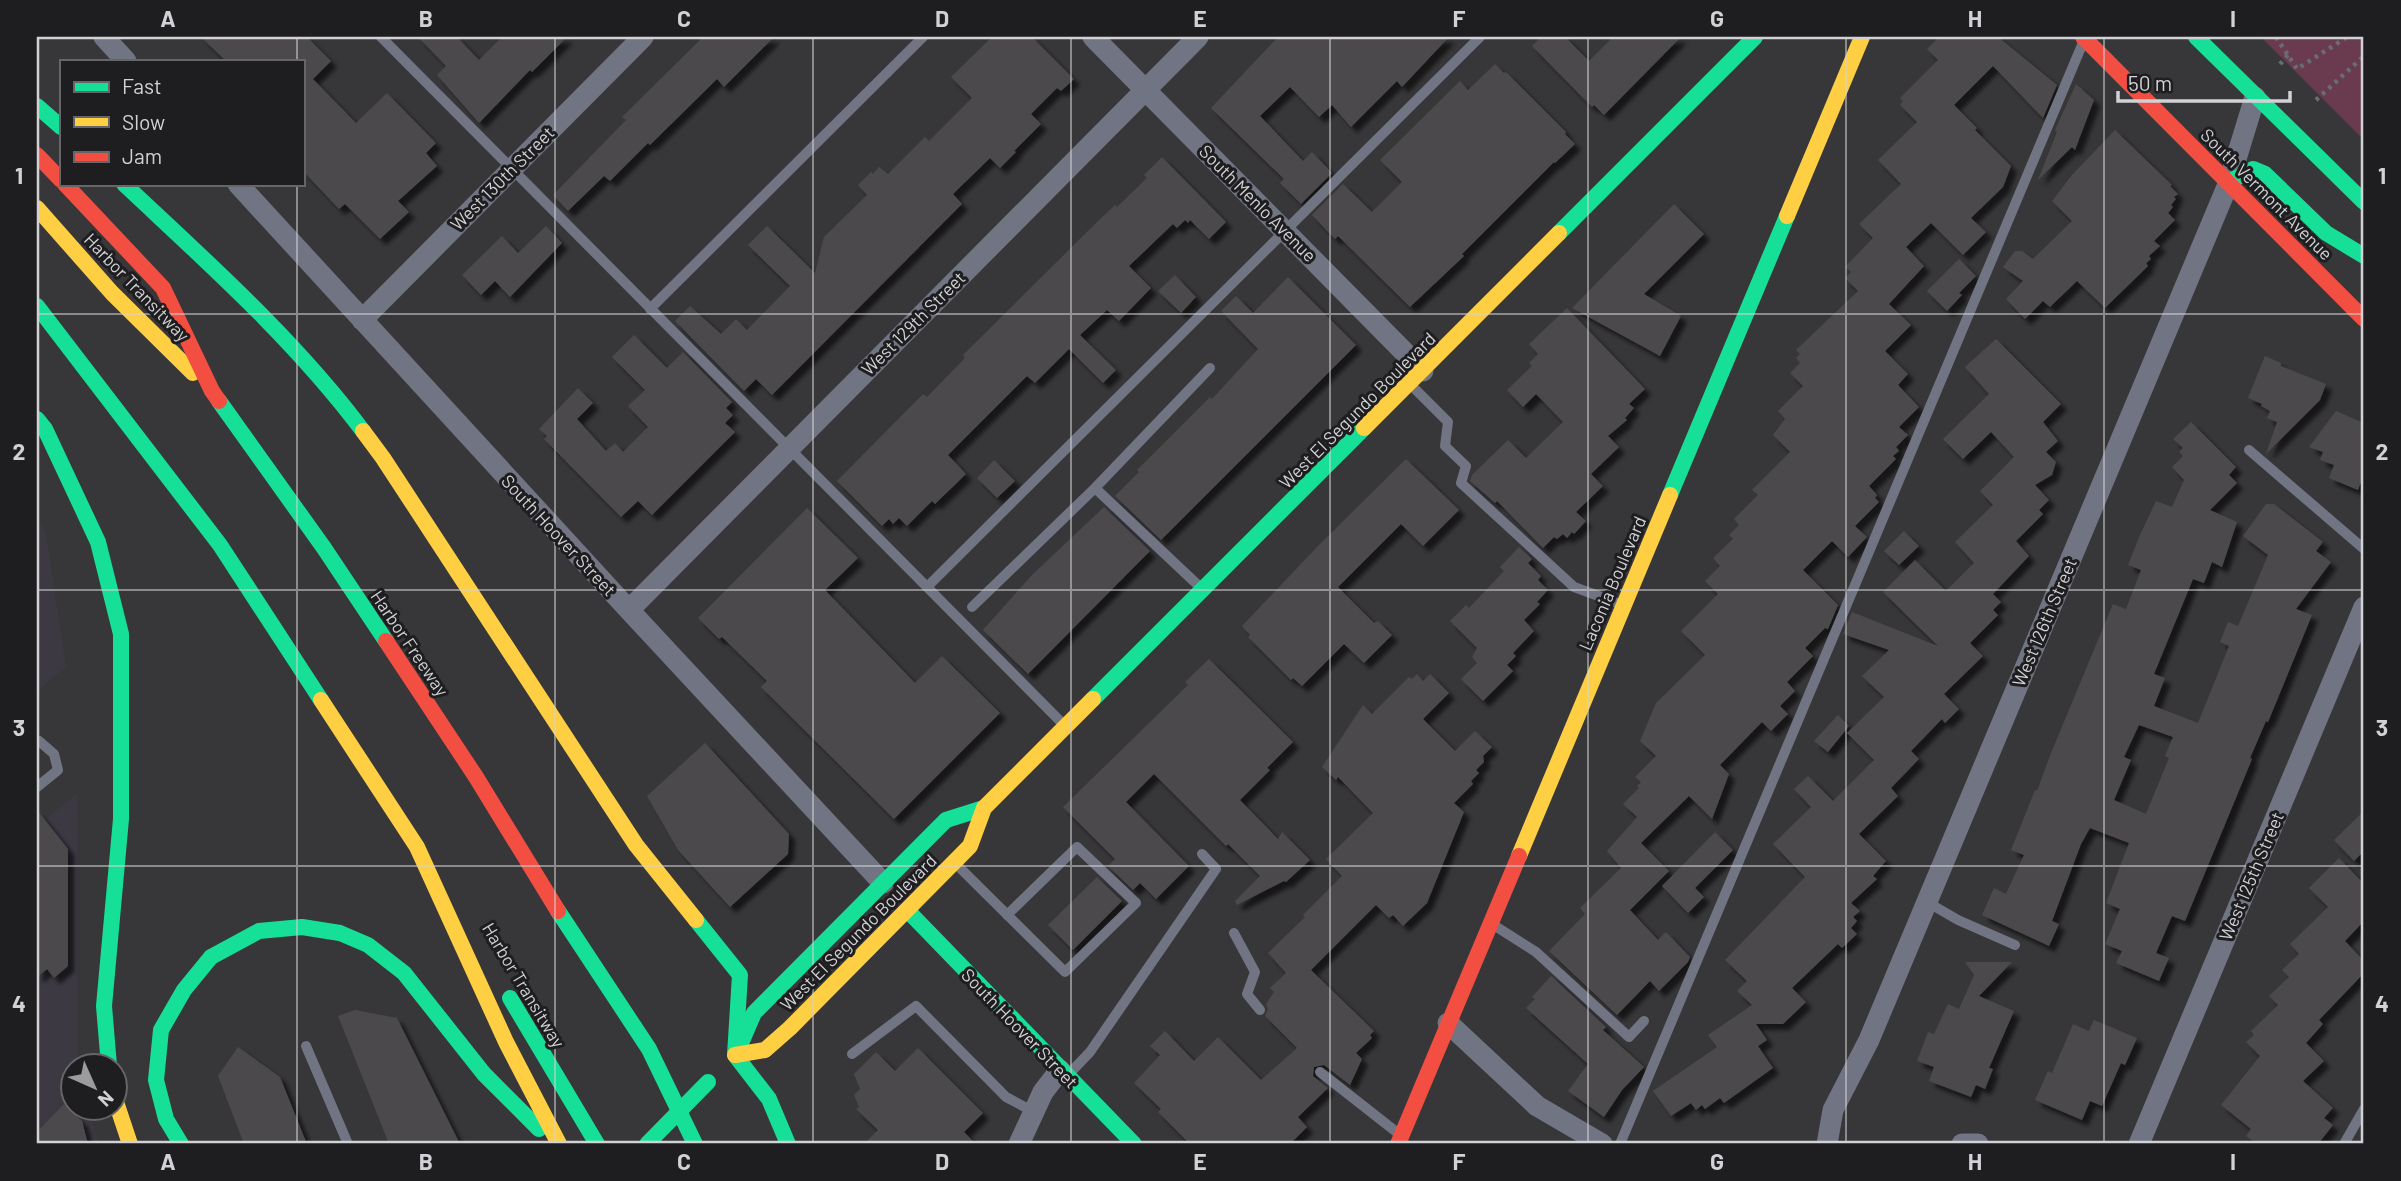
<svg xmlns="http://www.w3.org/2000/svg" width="2401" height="1181" viewBox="0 0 2401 1181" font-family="Barlow,sans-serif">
	<defs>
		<filter id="shadow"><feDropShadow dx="6" dy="6" stdDeviation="2" flood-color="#0009"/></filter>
	</defs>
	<rect width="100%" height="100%" fill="#373639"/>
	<path fill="#3c3943" d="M37,516L46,534L66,667L37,691Z
		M77,794V1065L74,1066V1108H88L99,1144H37V825Z"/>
	<path fill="#6a3b4f" d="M2261,37H2364V140Z"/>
	<path fill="#4b4a4c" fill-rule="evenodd" filter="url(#shadow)" d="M201,37H307L331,61L313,79L356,123L387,93L436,143L426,153L437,166L398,201L409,212L380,239L345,204L339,209L303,171V61H226Z
		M418,37H457L479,60L502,37H567L532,72L530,70L479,123L437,75L446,66Z
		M703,37H774L724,87L717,79L650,145L648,143L610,181L604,176L568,211L553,195L626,120L622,117Z
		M992,37H1032L1074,79L1061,91L1057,88L1031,114L1041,124L1014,151L1016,152L1000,168L990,158L953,194L962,204L772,395L756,379L744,391L675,321L690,306L721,334L736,319L747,330L790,286L748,245L767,226L815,273L824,237L867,195L858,185L871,172L873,174L879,167L888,174L925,137L929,141L972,98L951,77Z
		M1278,37H1449L1402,87L1397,81L1351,127L1332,105L1319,117L1290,87L1260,116L1303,161L1312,152L1332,173L1301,204L1280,183L1284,179L1211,108Z
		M1541,37H1565L1589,61L1613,37H1681L1604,115L1594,105L1592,107L1532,46Z
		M1939,37H1998L2057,85L2043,118L1993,66L1954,105L1977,128L1975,130L2011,166L2003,187L1971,218L1986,232L1963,255L1931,223L1906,247L1924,266L1889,304L1911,325L1885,351L1908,374L1898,385L1919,407L1899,427L1908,435L1896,447L1899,451L1893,456L1896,459L1869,486L1877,495L1875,498L1879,502L1855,526L1867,537L1848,557L1832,541L1803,570L1838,605L1828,629L1825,628L1805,648L1813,656L1787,682L1795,691L1780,706L1788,714L1771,731L1762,722L1720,765L1729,774L1712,819L1689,796L1641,843L1669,871L1630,910L1658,940L1666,932L1690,957L1688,962L1659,991L1650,981L1617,1015L1549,951L1585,914L1580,908L1621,868L1607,851L1637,817L1623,804L1639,788L1637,786L1641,782L1635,777L1656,756L1640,741L1656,703L1705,655L1681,631L1718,594L1705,581L1720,566L1713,558L1733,539L1729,535L1739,525L1734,519L1758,495L1752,490L1790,452L1773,435L1785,419L1778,411L1803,386L1790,373L1800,363L1796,358L1800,354L1796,350L1858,291L1845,278L1851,272L1845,267L1873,238L1859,224L1901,184L1878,160L1917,122L1900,105L1903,101L1900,98L1938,60L1927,49Z
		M1495,64L1504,73L1506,72L1566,132L1565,134L1575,144L1555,163L1554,162L1462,254L1464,256L1410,307L1338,236L1335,239L1312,215L1343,184L1372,212L1402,182L1380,160L1460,81L1468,90Z
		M2076,84L2094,100L2075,150L2072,147L2038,180L2057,132L2055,130Z
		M2115,130L2172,185L2170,186L2178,194L2174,197L2176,199L2171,205L2173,207L2168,213L2175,220L2154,241L2160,246L2149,256L2151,259L2146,263L2148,266L2105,308L2077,281L2050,307L2043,301L2025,319L2006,299L2023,281L2003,267L2015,251H2022L2033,259L2072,221L2052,201L2072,175Z
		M1162,157L1226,222L1209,239L1190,220L1188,223L1185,220L1177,228L1173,224L1129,266L1151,288L1119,321L1107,310L1080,335L1116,370L1103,383L1069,349L1035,383L1027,376L948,455L966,474L935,504L932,501L907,526L899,518L893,524L889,519L882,526L837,481L923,394L927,397L965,358L963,355L1097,222L1115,205L1117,207L1147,178L1144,175Z
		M1674,204L1704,234L1644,294L1681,316L1660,356L1572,308Z
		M546,226L562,243L510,297L495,281L481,295L462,275L502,236L518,253Z
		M1959,259L1976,276L1959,293L1962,295L1947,311L1927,291Z
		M1175,275L1196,297L1181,313L1158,291Z
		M1288,277L1356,345L1161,540L1115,496L1139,472L1137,470L1210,397L1212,399L1258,349L1221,311L1236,296L1253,313Z
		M1567,308L1645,389L1629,404L1634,408L1625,418L1627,420L1608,436L1619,447L1591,474L1603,486L1576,512L1586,521L1574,534L1572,532L1567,538L1563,534L1557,539L1554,537L1543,548L1497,501L1495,503L1470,481L1472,475L1508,440L1526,458L1563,422L1536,394L1523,407L1507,390L1532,366L1529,363L1538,354L1529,344Z
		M634,335L667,368L683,352L732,402L726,408L733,415L725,423L735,432L652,515L638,501L621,517L544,439L547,436L539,429L578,388L593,403L577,419L606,451L615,443L623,452L648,427L628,406L645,390L612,357Z
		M1996,339L2061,404L2043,422L2058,441L2046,452L2056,462L2052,475L2035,485L2049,500L2039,510L2043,514L2016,541L2029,556L1993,594L2001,602L1993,610L1998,615L1970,643L1983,656L1944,694L1959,709L1945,723L1942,719L1911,751L1919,759L1891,788L1898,796L1859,834L1886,861L1873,876L1877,879L1851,903L1860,911L1853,917L1857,921L1851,928L1857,934L1842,948L1838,944L1792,988L1806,1002L1783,1024H1756L1767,1040L1758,1046L1773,1068L1724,1103L1720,1098L1705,1109L1702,1105L1696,1110L1691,1103L1671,1116L1653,1091L1717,1047L1708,1035L1752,1005L1737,991L1747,981L1725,960L1805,877L1773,844L1811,807L1794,789L1808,776L1833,801L1874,760L1847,733L1884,697L1862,676L1889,650L1843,634L1852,612L1938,646L1883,592L1915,560L1946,591L1974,563L1955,542L1993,505L1980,491L2014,457L1991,432L1963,459L1943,439L1989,394L1965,367Z
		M2265,356L2281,363V366L2326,384L2320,400L2266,454L2277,422L2267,418L2270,411L2261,406L2262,404L2248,398Z
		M2336,411L2364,423V474L2358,490L2329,478L2334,465L2320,460L2323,452L2309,447Z
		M2191,422L2236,467L2229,475L2237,483L2210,510L2237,522L2222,567L2212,562L2204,583L2193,579L2154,674L2165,678L2154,706L2198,723L2229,646L2220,642L2228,622L2238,626L2268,555L2243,536L2266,504H2274L2323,542L2316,551L2331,562L2296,609L2312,615L2268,722L2266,721L2250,758L2252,759L2185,921L2172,916L2156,953L2169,958L2159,981L2116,963L2122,951L2105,944L2120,909L2106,903L2129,843L2090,828L2081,844L2052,921L2059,924L2049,946L1982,915L1994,888L2006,894L2024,855L2011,850L2035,790L2037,791L2051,753L2113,604L2126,609L2141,570L2128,565L2140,535L2156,501L2172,507L2184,480L2172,467L2183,456L2179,452L2183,448L2173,439ZM2139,725L2173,737L2165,756L2169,758L2146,814L2114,800L2131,760L2124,757Z
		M1406,459L1459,510L1423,546L1401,524L1338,587L1374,623L1378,621L1392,635L1364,663L1344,644L1302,686L1293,678L1291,680L1248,637L1250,635L1242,626L1317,547Z
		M994,460L1015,481L997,498L977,478Z
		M1104,507L1150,551L1028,674L983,630L1032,575Z
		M807,508L858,558L825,590L915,683L942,656L1000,713L894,819L761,687L767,681L722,637L719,639L698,618Z
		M1904,531L1919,546L1899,565L1884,551Z
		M1519,547L1532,559L1528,563L1541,576L1538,580L1548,590L1537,602L1540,604L1524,620L1534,631L1513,653L1516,656L1507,665L1513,671L1483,701L1461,679L1477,663L1472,657L1477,648L1450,621L1466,605L1469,608L1504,571L1500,567Z
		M1209,659L1293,742L1267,768L1270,770L1240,800L1278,839L1282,832L1310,860L1286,882L1284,881L1237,905L1235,901L1260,876L1228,844L1226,846L1154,774L1126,802L1189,866L1156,899L1140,883L1133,890L1108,866L1115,859L1063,807L1188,685L1185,682Z
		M1417,674L1423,681L1430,674L1449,693L1423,719L1455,751L1475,731L1492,747L1483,756L1484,762L1476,770L1479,773L1471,781L1473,784L1454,803L1464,812L1427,903L1403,926L1393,915L1389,918L1376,905L1311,970L1374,1031L1370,1035L1372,1038L1356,1053L1362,1059L1350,1085L1324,1065L1314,1067L1313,1076L1328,1088L1298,1117L1307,1127L1290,1144H1190L1158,1112L1161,1109L1134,1083L1160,1055L1150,1046L1165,1031L1194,1061L1218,1037L1261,1080L1297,1048L1265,1016L1268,1009L1266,1004L1274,992L1270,988L1286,973L1268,953L1305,917L1303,915L1342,876L1326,859L1373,813L1338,777L1336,780L1322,767L1363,705L1372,714L1409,677L1412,679Z
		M1838,715L1849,726L1828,752L1814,741Z
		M705,743L789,834L788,854L730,907L678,850L647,796Z
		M37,810L68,849V966L54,978L47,969L37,977Z
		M2364,811V851L2354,861L2334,840Z
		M1715,832L1733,850L1695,888L1704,897L1688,913L1662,886Z
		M2339,858L2364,884V921L2345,941L2364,961V973L2319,1020L2323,1024L2306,1043L2324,1061L2303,1081L2333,1108L2324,1118L2333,1125L2318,1144H2257L2246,1136L2251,1129L2221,1105L2260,1056L2246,1042L2254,1035L2251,1031L2278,1005L2269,996L2289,977L2282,970L2299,954L2290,944L2328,907L2309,888Z
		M1097,877L1122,901L1073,950L1048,925Z
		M1965,962H2012L1979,996L2014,1011L1989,1068L1993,1069L1985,1089L1976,1085L1971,1097L1929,1081L1934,1067L1917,1061L1928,1032L1934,1034L1948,1004L1959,1009L1974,975Z
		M1551,976L1606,1027L1603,1030L1644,1067L1622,1090L1604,1117L1568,1091L1588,1064L1526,1008L1535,999L1532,997Z
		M355,1010L397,1018L460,1144H389L338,1016Z
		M2094,1020L2137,1038L2125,1065L2121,1063L2102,1106L2090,1101L2082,1120L2035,1100L2048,1071L2052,1073L2073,1024L2089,1031Z
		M238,1047L280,1077L307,1144H244L218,1076Z
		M918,1048L983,1113L964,1132L976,1144H864L878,1130L856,1109L859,1107L854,1095L860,1089L854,1074L876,1052L895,1071Z
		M64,1104L82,1121L88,1144H37V1132Z"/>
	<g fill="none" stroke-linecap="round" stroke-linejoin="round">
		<path stroke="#6a6c74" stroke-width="4.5" stroke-dasharray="3.5 5" stroke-linecap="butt" d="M2276,37L2297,69L2347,37
			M2280,64L2288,55
			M2316,100L2364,56"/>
		<path stroke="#717482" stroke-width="10" d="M381,37L1064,725
			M650,309L923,37
			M1412,386L1448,422L1445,446L1466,466L1461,483L1574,587L1623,605
			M2249,450L2364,549
			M1095,488L1201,588
			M927,587L1480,37
			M972,607L1095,488L1210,368
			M37,743L39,741L54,754L58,770L37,787
			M956,864L1065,972L1136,903L1077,847L1007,915
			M1927,902L1958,920L2015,945
			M1492,924L1536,952L1629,1037L1644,1021
			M1234,933L1255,972L1247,994L1260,1010
			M306,1046L348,1144
			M852,1054L916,1006L1006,1097L1034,1112
			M1320,1072L1399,1134
			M1068,1075L1090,1052L1216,869L1202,854
			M1620,1144L2082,45
			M2344,1144L2364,1109"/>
		<path stroke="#717482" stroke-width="21" d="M104,37L126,61
			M1093,37L1423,371
			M238,184L629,610L883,883
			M362,320L643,37
			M629,610L1198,37
			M1448,1023L1537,1106L1602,1144
			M1019,1144L1043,1092L1060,1070
			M1827,1144L1833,1110L1869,1040L2229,182L2255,97
			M1962,1144H1978
			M2139,1144L2364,607"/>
		<path stroke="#16e098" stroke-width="16" d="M2196,37L2364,202
			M37,106L61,127
			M2229,182L2253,169L2265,174L2326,233L2364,256
			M124,184C207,262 294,339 363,431
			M1559,233L1755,37
			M37,306L220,545L321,700
			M219,401L324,548L386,641
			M37,419L45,429L98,542L121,634V819L104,1006L109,1066
			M1670,495L1787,216
			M1093,699L1364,428
			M907,910L1134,1144
			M558,911L649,1049L695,1144
			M696,920L740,975L735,1055L769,1099L788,1144
			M510,998L597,1144
			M738,1050L754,1013L946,820L984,808
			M181,1144L166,1119L156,1080L161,1030L184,990L211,957L259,931L302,927L340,933L368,945L404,973L484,1074L539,1129"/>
		<path stroke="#ffcf43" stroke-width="16" d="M37,208L112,293L193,373
			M1787,216L1862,37
			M1364,428L1559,233
			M363,431L383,458L636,845L696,920
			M321,700L417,847L506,1042L559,1144
			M1519,856L1670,495
			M735,1055L765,1050L790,1028L970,846L984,808L1093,699
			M116,1102L130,1144"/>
		<path stroke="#f24e42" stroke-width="16" d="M2083,37L2364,319
			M37,155L61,180
			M65,184L163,288L212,391L219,401
			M386,641L476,777L558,911
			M1398,1144L1519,856"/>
		<path stroke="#16e098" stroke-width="16" d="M647,1144L708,1082"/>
	</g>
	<path fill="none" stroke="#d2d1d5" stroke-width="2" stroke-opacity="0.55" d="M297,37V61M555,37V1144M813,37V1144M1071,37V1144M1330,37V1144M1588,37V1144M1846,37V1144M2104,37V1144M297,184V1144M37,314H2364M37,590H2364M37,866H2364"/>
	<g text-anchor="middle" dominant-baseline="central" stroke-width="6" stroke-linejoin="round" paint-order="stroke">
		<g font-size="18" fill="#d2d1d5" stroke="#1e1d1f">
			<text transform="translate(502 178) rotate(-45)">West 130th Street</text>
			<text transform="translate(2267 194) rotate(45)">South Vermont Avenue</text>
			<text transform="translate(1258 203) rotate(45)">South Menlo Avenue</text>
			<text transform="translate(137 287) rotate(46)">Harbor Transitway</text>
			<text transform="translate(913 323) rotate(-45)">West 129th Street</text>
			<text transform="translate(1357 410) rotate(-45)">West El Segundo Boulevard</text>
			<text transform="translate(559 535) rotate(47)">South Hoover Street</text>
			<text transform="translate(1612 583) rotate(-67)">Laconia Boulevard</text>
			<text transform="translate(2044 622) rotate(-67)">West 126th Street</text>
			<text transform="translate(410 643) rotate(56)">Harbor Freeway</text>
			<text transform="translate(2251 876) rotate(-67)">West 125th Street</text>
			<text transform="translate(858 932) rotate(-45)">West El Segundo Boulevard</text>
			<text transform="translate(524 985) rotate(59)">Harbor Transitway</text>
			<text transform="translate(1020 1028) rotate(46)">South Hoover Street</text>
		</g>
	</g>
	<rect width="2401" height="1181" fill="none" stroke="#1e1d1f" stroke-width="77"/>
	<rect x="60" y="60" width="245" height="126" fill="#1e1d1f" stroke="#666568" stroke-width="2"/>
	<rect x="74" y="82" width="35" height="10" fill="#16e098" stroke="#666568" stroke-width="2"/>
	<text x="122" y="94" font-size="21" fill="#d2d1d5">Fast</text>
	<rect x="74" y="117" width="35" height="10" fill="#ffcf43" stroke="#666568" stroke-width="2"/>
	<text x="122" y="130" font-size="21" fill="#d2d1d5">Slow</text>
	<rect x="74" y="152" width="35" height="10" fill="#f24e42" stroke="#666568" stroke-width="2"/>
	<text x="122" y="164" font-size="21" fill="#d2d1d5">Jam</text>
	<g transform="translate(94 1087) rotate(135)"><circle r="33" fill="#1e1d1f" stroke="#666568" stroke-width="2"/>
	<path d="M0-5L12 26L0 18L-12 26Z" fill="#9c9b9e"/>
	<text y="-10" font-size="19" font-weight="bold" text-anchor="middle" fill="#d2d1d5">N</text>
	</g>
	<path d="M2118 91v10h172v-10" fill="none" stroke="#d2d1d5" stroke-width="3.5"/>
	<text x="2128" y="91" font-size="21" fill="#d2d1d5" stroke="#1e1d1f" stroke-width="5" paint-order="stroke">50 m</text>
	<rect x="38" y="38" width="2324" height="1104" fill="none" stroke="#d2d1d5" stroke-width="2.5"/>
	<g font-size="23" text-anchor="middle" font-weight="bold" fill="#d2d1d5">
		<text x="168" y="27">A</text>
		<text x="426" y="27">B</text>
		<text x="684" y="27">C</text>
		<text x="942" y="27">D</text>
		<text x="1200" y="27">E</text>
		<text x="1459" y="27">F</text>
		<text x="1717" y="27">G</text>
		<text x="1975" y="27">H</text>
		<text x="2233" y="27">I</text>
		<text x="19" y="184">1</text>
		<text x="2382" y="184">1</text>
		<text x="19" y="460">2</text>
		<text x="2382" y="460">2</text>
		<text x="19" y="736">3</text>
		<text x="2382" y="736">3</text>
		<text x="19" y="1012">4</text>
		<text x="2382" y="1012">4</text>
		<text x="168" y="1170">A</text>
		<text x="426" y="1170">B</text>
		<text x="684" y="1170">C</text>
		<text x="942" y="1170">D</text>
		<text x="1200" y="1170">E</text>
		<text x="1459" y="1170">F</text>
		<text x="1717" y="1170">G</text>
		<text x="1975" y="1170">H</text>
		<text x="2233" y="1170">I</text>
	</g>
</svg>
